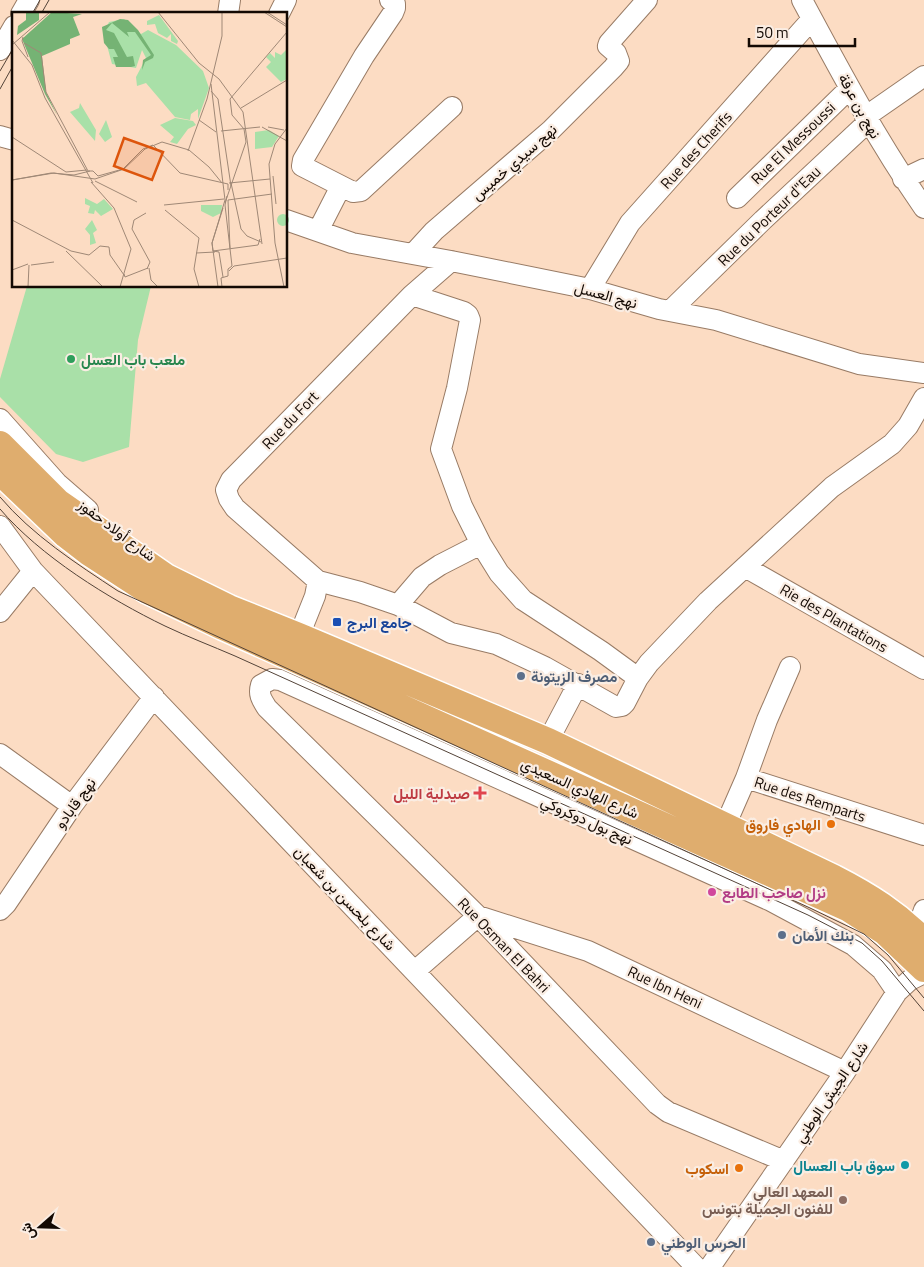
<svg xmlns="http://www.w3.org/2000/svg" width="924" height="1267" viewBox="0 0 924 1267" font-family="'Titillium Web',Vazirmatn,sans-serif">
	<rect width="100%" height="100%" fill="#fcdcc3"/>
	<path fill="#a9e0a8" d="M27,286H151L138,340L129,447L83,462L56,454L0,397V379Z"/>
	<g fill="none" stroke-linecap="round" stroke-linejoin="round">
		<defs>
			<path id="minor" d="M390,0L395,4V8L393,13L364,56L303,160L302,166L353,192L361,191L452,107
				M802,0C840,71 878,142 924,208
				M21,14L29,0
				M228,14L230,0
				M279,14L286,0
				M0,50L14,26
				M865,117L924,76
				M0,136L14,140
				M903,179L924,169
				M737,198L850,88
				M286,220L352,243L451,261L590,289L659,309L716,320L859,364L924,373
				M318,231L341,186
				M413,254L434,231L551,130L613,68L619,61L616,53L608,46L609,43L647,0
				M451,261L412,295L231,480L226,490L229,499L235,508L318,581L360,592L398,605L451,633L496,644L545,667L616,707L622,706L625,703L638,678L649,663L708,601L832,487L892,444L908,426L924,398
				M590,289L630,223L812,19
				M412,295L464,312L468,315L470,320L457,388L441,449L462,506L481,544L499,573L523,600L601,651L638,678
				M670,311L763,220L868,122
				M0,419L57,483L88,510
				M0,526L33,571L696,1267
				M745,567L924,669
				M398,605L422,577L440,565L481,544
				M0,612L33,571
				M299,636L315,596L318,581
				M548,741L578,684
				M0,754L72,806
				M746,778L767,720L790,667
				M725,826L746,778L924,835
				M0,910L6,904L72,806L154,697
				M916,933L924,910
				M415,971L478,916L588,951L845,1072
				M784,1161L668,1112L657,1104L478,916L267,708C262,700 258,695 261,685L272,679L280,680L771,901L853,945L882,970L897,992
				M710,1267L845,1072L897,992L910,980L924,973"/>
			<path id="major" d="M0,444L58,502L166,577L229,608L299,636L548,741L834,878C869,896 896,913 924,941
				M0,472L66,535L88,552L148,591L223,627L849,909L885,932L924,969"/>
		</defs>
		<use href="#minor" stroke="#987b65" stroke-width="22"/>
		<use href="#major" stroke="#fff" stroke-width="29"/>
		<use href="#minor" stroke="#fff" stroke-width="20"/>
		<use href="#major" stroke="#dfad6e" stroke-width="26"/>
		<path stroke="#534338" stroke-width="1" d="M32,14L40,0
			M41,14L49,0
			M0,71L14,47
			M0,89L14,64
			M0,497C32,535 77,564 118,591L810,908L864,934L888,955L924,998
			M0,509C40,556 109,599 165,626C188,637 212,646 235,656L808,915L862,943L882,961L924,1011"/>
	</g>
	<circle fill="#2e9e5b" stroke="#faede3" stroke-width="2" cx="71" cy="359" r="5"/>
	<rect fill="#1a4fb4" stroke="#faede3" stroke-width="2" x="332" y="617" width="10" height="10" rx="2.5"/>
	<g fill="#5c6f8a" stroke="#faede3" stroke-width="2">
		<circle cx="521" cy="676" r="5"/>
		<circle cx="782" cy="935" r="5"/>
		<circle cx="651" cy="1242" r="5"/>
	</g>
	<path fill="#e0444e" stroke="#faede3" stroke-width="2" d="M477.5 785.5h5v5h5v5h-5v5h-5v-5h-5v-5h5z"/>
	<g fill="#e8710a" stroke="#faede3" stroke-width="2">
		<circle cx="831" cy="824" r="5"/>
		<circle cx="739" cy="1168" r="5"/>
	</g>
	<circle fill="#d1479c" stroke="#faede3" stroke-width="2" cx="712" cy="892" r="5"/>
	<circle fill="#0f9aa8" stroke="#faede3" stroke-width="2" cx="905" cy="1165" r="5"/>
	<circle fill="#8d6e63" stroke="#faede3" stroke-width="2" cx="843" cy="1200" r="5"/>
	<g text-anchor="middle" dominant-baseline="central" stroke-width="4.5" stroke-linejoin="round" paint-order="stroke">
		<g font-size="15" fill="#130903" stroke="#faede3">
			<text transform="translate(860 106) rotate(61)">نهج بن عرفة</text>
			<text transform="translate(793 143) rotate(-44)">Rue El Messoussi</text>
			<text transform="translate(696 150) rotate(-48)">Rue des Cherifs</text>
			<text transform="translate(514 162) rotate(-41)">نهج سيدي خميس</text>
			<text transform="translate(769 216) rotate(-44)">Rue du Porteur d"Eau</text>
			<text transform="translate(606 295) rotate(15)">نهج العسل</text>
			<text transform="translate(290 420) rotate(-46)">Rue du Fort</text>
			<text transform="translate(117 530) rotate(37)">شارع أولاد حفوز</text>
			<text transform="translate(834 618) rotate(30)">Rie des Plantations</text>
			<text transform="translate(580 788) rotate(24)">شارع الهادي السعيدي</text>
			<text transform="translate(810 799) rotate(18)">Rue des Remparts</text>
			<text transform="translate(75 803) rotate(-54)">نهج قابادو</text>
			<text transform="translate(587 820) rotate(24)">نهج بول دوكروكي</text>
			<text transform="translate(345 898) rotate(46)">شارع بلحسن بن شعبان</text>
			<text transform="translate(504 945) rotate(46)">Rue Osman El Bahri</text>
			<text transform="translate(665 987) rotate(25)">Rue Ibn Heni</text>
			<text transform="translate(831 1092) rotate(-56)">شارع الجيش الوطني</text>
		</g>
		<g font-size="15" font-weight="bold" fill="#27864d" stroke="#faede3" text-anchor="start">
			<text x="81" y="359">ملعب باب العسل</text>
		</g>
		<g font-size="15" font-weight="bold" fill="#164399" stroke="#faede3" text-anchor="start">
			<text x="347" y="622">جامع البرج</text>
		</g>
		<g font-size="15" font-weight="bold" fill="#4e5e75" stroke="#faede3" text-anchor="start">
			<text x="531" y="676">مصرف الزيتونة</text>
			<text x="792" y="935">بنك الأمان</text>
			<text x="661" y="1242">الحرس الوطني</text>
		</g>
		<g font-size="15" font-weight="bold" fill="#be3a42" stroke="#faede3" text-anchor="end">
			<text x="470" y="793">صيدلية الليل</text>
		</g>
		<g font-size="15" font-weight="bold" fill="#c56008" stroke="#faede3" text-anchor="end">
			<text x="821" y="824">الهادي فاروق</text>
			<text x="729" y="1168">اسكوب</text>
		</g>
		<g font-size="15" font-weight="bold" fill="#b23c85" stroke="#faede3" text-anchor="start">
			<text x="722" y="892">نزل صاحب الطابع</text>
		</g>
		<g font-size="15" font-weight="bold" fill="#0d838f" stroke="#faede3" text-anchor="end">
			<text x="895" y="1165">سوق باب العسال</text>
		</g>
		<g font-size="15" font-weight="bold" fill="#785e54" stroke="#faede3" text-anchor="end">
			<text x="833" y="1191">المعهد العالي<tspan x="833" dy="17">للفنون الجميلة بتونس</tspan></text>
		</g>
	</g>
	<g transform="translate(12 12)">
		<rect width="275" height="275" fill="#fcdcc3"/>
		<path d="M147,3L166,29L165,32L159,29V22L155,26L146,21L143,12L135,13V9ZM112,7L129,22L136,18L164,33L191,59L197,76L186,107V97L179,102L178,108L163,105L134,71L125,74L124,65L134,46L130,38L124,56L100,52L90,15L95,14L97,10ZM274,38L275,67L269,70L254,55L259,50L254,45L258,41L263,46V40L269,43ZM68,91L84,118L83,129L58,100L67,96ZM163,106L181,109L184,113L176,117L165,132L158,130L162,125L148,113ZM94,108L100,125L93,130L87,122ZM257,118L267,124L260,135L243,137V120ZM73,186L85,192L92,187L101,197L89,204L83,198L82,202L76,201L78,194L73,192ZM210,193L209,201L201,205L189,199V193ZM265 208a6 6 0 1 1 12 0a6 6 0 1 1-12 0ZM80,208L85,218L81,221L84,231L78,233V223L73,217Z" fill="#a9e0a8"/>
		<path d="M14,0H27V8L5,23L6,14L14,8ZM40,0L70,2L61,5L68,23L58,27V32L30,44L34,80L45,103L33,82L10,27ZM108,7L116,8L126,18L142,43L141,46L133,50L130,58L131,48L139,43L123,20H115L117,25L100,11L94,18L102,21L115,45L121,44L123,54L119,55H104L101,45H106L102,37H97L92,31L90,15Z" fill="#75b374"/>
		<path fill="none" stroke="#9f8876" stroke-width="1" d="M146,0L187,51L207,67L231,100L250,232M252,0L275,15M255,0L275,13M11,25L10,29L16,45M0,28L20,53L33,86L81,171M12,31L29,41L34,80L76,159H81L86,164L111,157L131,137L141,133L168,161L216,172V178M0,33L38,0M199,72L213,188L200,231L206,275M199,79L206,87L219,174M229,96L275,68M187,108L204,120M250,115L275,129M256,115L272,118M209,119L248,115M0,125L54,160L75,158M176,139L195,87L210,24V0M261,164L264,192M0,168L42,161L83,167L112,157L133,137L150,130L177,138L197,155L210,171M0,168L39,161L62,163L78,159M83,169L125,190M79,170L102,196L119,237L108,275M217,171L258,167M219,171L229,217L235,224L249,230M213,191L234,130L232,117L220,103L218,87L275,20M152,193L212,187M153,198L187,226L182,257L187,275M134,201L122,208L120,217L138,250L135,257M0,208L59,239L77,243M97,235L98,243L112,263M218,236L216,188L260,182M54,239L91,275M201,239L246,233L248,227M184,241L203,240M77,243L88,234L97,235M19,253L42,250M137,256L139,268L146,275M0,258L16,252M217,259L222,254L275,246M112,262L113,265L136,256M211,265L207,240L201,239L200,231L211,196M16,275L17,253M210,275L209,266L216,264V257L220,254L213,193L215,184M272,275L263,231L257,152L263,132L275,116"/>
		<path fill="#dd550c" fill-opacity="0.15" stroke="#dd550c" stroke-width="2.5" d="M112,126L151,140L140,168L102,154Z"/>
		<rect width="275" height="275" fill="none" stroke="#130903" stroke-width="2.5"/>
	</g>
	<g transform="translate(40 1227) rotate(250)" stroke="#faede3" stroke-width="4" paint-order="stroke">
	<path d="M0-4L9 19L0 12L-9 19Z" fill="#130903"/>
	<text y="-8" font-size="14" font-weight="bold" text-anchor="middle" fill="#130903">ش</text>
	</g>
	<path d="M749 38v8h106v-8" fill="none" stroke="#130903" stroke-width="2.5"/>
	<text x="756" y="38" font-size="15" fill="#130903" stroke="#faede3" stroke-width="4" paint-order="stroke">50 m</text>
</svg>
